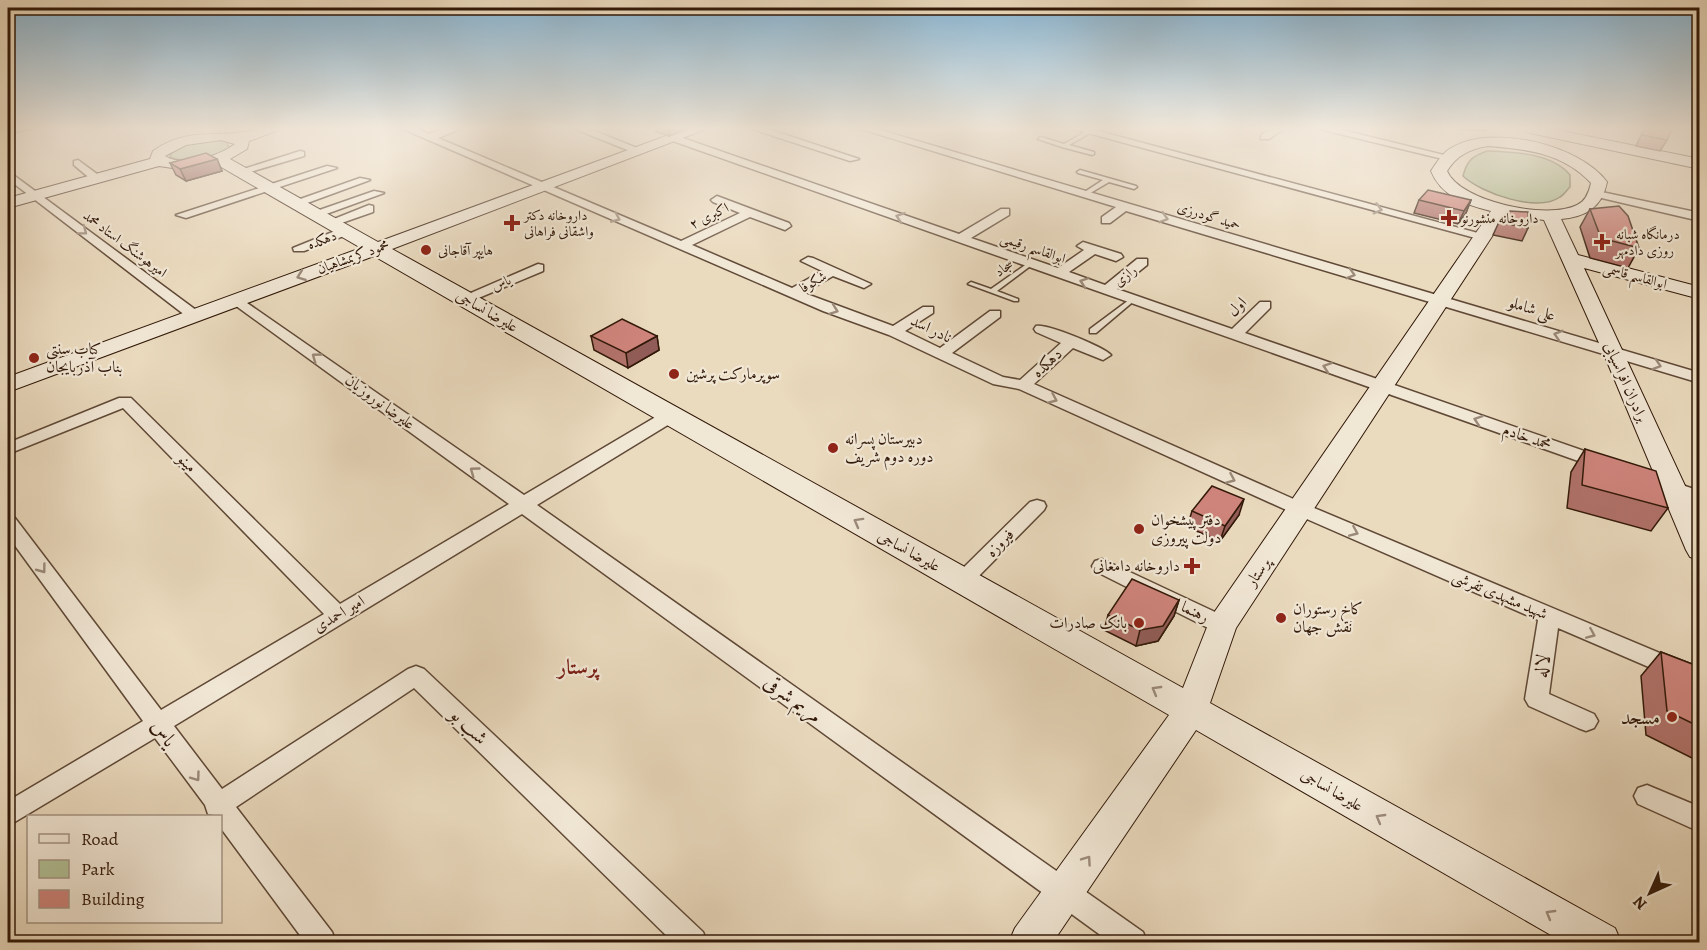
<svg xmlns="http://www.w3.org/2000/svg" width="1707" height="950" viewBox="0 0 1707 950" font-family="Alegreya,Amiri,serif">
	<rect width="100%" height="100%" fill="#eadabe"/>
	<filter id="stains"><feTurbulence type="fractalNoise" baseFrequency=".00333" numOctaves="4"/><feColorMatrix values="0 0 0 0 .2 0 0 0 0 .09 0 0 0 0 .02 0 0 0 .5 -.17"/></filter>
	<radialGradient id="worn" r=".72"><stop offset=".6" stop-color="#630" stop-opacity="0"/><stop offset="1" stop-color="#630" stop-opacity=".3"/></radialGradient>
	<path fill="#b1c196" stroke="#716c4f" stroke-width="1.5" d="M215,140L227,142L229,148C216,159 186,164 170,157L172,151L186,144Z
		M1487,151C1514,152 1552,153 1570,175V187C1567,190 1564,195 1560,197C1537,213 1481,193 1463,176C1467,160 1473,156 1487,151Z"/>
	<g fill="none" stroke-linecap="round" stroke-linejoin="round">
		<defs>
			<path id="lane" d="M1087,131L1092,132L1069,145L1094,152V154L1092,155L1062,147L1038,139L1041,137L1064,144Z
				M1080,170L1136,186L1137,187L1134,189L1109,182L1087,195H1083V193L1103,180L1078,173L1077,172Z
				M1031,261L1033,262V264L997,291L1018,299V301H1014L968,284L971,282L991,289Z
				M1133,297L1136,299L1135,300L1096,333H1090V329Z"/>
			<path id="street" d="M403,129H417L429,134L444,129H460L438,138L681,241L740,213L713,202L711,200L717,196L789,223L791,226L785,230L750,217L692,245L792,288L822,271L801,261L808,257L813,258L871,284L864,288L833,276L804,293L893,326L923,307H933V313L905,331L940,348L990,311H1000V317L952,353L1003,377L1020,380L1061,343L1036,332L1034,329L1036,326C1046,323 1104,347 1111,355L1103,360L1073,348L1034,384L1307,505L1700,670V689L1558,628L1549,694L1594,714L1598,721L1594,728L1586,731L1578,728L1529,706L1525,699L1538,620L1293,513L1019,389L993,384L889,335L823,311Z
				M575,129H590L644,151L635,153Z
				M752,129H768L859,159L850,161Z
				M861,129H877L1700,373V383L1126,211L1110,223H1102V217L1116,207Z
				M1073,129H1091L1489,236L1483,240L1479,239Z
				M1271,129H1283L1269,139H1261V135Z
				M1319,129H1338L1452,157L1447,160Z
				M674,135L959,234L1001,209H1009V215L971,238L1058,268L1084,250L1077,246L1083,242L1121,254L1123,257L1116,261L1095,254L1069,272L1105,285L1137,259H1147V265L1117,289L1232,329L1260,302H1270V308L1245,333L1610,460L1613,464L1610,468H1598L670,140L669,138Z
				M300,151L304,152V156L240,175L234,172Z
				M78,160L101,177V181H93L74,165V161Z
				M327,166L337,168L186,218L176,215Z
				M8,171L200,313L202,316L200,319H190L8,179Z
				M360,178L370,180L299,206L289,203Z
				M374,191L384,193L318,217L308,214Z
				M1597,191L1700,213V221L1593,196L1591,194Z
				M369,205L373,206V212L330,227L324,223Z
				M345,227L351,231L349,234L304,251H294L293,248Z
				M538,264L543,265V271L469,302L464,303L457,299Z
				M237,296L524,495L664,412H676L678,416L676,420L537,505L1143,932L1147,942H1110L522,514L174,726L222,789L408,669L416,666L424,669L703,932L707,942H673L414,688L236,807L332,932L336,942H305L220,827V816L208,814L205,805L155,738L8,826V801L143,721L8,536V517L15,518L161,710L324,614L123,408L8,454V443L119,398H131L340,604L509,504L232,303V297Z
				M1667,480L1700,491V504L1661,490L1658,486Z
				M1037,500L1044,502L1046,506L1044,510L969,586L962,588L955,586L952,581L955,576L1030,502Z
				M1102,559L1230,619L1233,625L1230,631L1222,633L1214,631L1095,571L1092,566L1095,561Z
				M1647,785L1700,807V832L1638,804L1634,796L1638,788Z"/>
			<path id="secondary" d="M257,129H281L249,141L247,149L230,159L378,242L685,129H706L392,249L1183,688L1211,617L1491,211C1466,205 1441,196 1431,171C1437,162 1443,152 1453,147C1493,124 1580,145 1607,182C1602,208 1585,217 1561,219L1578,255L1700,287V299L1584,268L1700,518V560L1690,557L1686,550L1603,352L1544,220L1506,215L1236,628L1210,703L1615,928L1621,942H1563L1196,730L1053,942H1009L1015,928L1169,715L374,256L8,392V377L361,248L216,164L186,170L159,166L8,208V198L150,159L153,151C190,125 220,140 257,129ZM221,140L235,144C219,156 183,168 165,156L186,145ZM1488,146C1526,149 1563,153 1591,183C1589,192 1586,201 1577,205C1548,220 1460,202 1447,171C1457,155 1470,149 1488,146Z
				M1523,129H1552L1700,159V169L1530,133Z"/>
		</defs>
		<use href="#lane" stroke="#5f4836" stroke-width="3"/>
		<use href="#street" stroke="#5f4836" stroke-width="3"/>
		<use href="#secondary" stroke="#311808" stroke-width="2"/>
		<use href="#lane" fill="#f1e7d5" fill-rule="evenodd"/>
		<use href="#street" fill="#f1e7d5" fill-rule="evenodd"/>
		<use href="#secondary" fill="#f1e7d5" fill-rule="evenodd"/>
	</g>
	<path fill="#b2726b" stroke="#311808" stroke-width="1.5" d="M656,129H687L669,136L656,132Z
		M1454,129H1487L1486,131Z
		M1644,129L1667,140L1660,151L1636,146Z
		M217,159L222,171L186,181L176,175L170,163Z
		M1419,200H1471L1466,213L1458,224L1414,213Z
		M1590,209L1639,248L1628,268L1590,258L1580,227Z
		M1499,222L1528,228L1522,241L1493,235Z
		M591,336H657L659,350L628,368L594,350Z
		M1585,449L1668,508L1651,531L1567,508L1571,472Z
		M1192,511L1239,515L1220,541L1187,527Z
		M1179,600L1174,616L1158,641L1136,646L1104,630L1108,615Z
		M1661,652L1700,667V762L1646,735L1641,676Z"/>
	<path fill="#915c57" stroke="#311808" stroke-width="1.5" d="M8,129H32L8,135Z
		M671,129H687L669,136L668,130Z
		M217,159L222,171L186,181L180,169Z
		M1471,200L1466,213L1458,224L1464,211Z
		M657,336L659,350L628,368L626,353Z
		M1244,499L1239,515L1220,541L1225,526Z
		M1179,600L1174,616L1158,641L1136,646L1140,630Z"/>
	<path fill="#cf847c" stroke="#311808" stroke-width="1.5" d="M1645,129H1672L1667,140L1642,135Z
		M206,153L217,159L180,169L170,163Z
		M1428,190L1471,200L1464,211L1419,200Z
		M1619,206L1628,216L1639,248L1601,238L1590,209Z
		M1510,211L1528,212V228L1499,222Z
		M622,319L657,336L626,353L591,336Z
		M1585,449L1656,471L1668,508L1582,485Z
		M1212,486L1244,499L1225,526L1192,511Z
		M1132,579L1179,600L1163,626L1140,630L1108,615Z
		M1661,652L1700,667V727L1667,711Z"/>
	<defs><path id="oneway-chevron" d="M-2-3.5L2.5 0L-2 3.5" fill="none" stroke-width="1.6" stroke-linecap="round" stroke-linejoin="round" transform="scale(1.5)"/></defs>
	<g stroke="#9b8a79">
		<use href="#oneway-chevron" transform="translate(1378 209) rotate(15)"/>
		<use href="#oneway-chevron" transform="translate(900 217) rotate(-161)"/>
		<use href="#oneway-chevron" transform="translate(616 218) rotate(23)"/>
		<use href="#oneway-chevron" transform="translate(1164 218) rotate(17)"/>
		<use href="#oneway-chevron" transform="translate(83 231) rotate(37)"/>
		<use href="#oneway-chevron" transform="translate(1351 274) rotate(17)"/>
		<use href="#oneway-chevron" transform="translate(301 276) rotate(160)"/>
		<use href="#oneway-chevron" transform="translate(1084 282) rotate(-161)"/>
		<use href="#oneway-chevron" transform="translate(834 310) rotate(20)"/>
		<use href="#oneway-chevron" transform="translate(1558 335) rotate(-163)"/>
		<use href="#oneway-chevron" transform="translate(316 357) rotate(-144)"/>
		<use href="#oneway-chevron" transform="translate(1657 365) rotate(17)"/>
		<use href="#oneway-chevron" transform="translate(1327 367) rotate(-161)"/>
		<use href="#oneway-chevron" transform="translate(1053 399) rotate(24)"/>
		<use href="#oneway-chevron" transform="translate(1478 420) rotate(-161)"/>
		<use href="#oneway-chevron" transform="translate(474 471) rotate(-144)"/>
		<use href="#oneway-chevron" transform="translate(1231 479) rotate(24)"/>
		<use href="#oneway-chevron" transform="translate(858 522) rotate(-151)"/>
		<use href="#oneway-chevron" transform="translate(1354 532) rotate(23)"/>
		<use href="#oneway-chevron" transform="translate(42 569) rotate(53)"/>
		<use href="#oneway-chevron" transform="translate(1591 634) rotate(23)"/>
		<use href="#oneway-chevron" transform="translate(1156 690) rotate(-150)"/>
		<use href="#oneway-chevron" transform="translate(196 777) rotate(54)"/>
		<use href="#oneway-chevron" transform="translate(1380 818) rotate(-150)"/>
		<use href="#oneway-chevron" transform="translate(1087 860) rotate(-55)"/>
		<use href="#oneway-chevron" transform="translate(1550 914) rotate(-150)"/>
	</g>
	<linearGradient id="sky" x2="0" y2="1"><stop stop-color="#88b6d4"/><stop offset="0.49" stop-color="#f6eee2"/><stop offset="1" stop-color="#f6eee2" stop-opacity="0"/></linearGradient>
	<rect width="1707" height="262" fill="url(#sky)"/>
	<g fill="#8f2418" stroke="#f1e7d5" stroke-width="2">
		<path d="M1446 209h6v6h6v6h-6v6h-6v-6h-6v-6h6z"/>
		<path d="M509 214h6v6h6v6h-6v6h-6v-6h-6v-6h6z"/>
		<path d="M1599 233h6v6h6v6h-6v6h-6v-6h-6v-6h6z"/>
		<circle cx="426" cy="250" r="6"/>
		<circle cx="34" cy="358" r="6"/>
		<circle cx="674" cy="374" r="6"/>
		<circle cx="833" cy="448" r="6"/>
		<circle cx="1139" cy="529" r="6"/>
		<path d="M1189 557h6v6h6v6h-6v6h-6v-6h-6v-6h6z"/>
		<circle cx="1281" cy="618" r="6"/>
		<circle cx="1139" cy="623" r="6"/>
		<circle cx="1672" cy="717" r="6"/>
	</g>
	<g text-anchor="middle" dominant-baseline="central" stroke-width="4.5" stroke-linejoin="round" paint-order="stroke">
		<g font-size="14" fill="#311808" stroke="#f1e7d5" text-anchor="start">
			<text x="524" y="215">داروخانه دکتر<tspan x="524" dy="16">واشقانی فراهانی</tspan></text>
			<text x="1461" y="218">داروخانه منشورنو</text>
			<text x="1616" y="234">درمانگاه شبانه<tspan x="1616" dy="16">روزی دادمهر</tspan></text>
			<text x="438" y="250">هایپر آقاجانی</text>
		</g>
		<g font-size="14" fill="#311808" stroke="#f1e7d5">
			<text transform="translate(709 216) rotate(-26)">اکبری ۲</text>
			<text transform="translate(1209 216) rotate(17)">حمید گودرزی</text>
			<text transform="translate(322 240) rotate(-20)">دهکده</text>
			<text transform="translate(125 244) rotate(37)">امیرهوشنگ استاد محمد</text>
			<text transform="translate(1033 248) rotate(19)">ابوالقاسم رقیمی</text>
			<text transform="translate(353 257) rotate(-20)">محمود کریمشاهیان</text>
			<text transform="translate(1004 268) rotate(-36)">سجاد</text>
			<text transform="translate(1125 276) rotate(-39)">رازی</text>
			<text transform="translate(1635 276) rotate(15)">ابوالقاسم قاسمی</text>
			<text transform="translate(813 282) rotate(-30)">شکوفا</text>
			<text transform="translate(501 283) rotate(-23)">یاس</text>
		</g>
		<g font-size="16" fill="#311808" stroke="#f1e7d5">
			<text transform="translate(1237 307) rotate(-45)">اول</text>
			<text transform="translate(1532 309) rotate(17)">علی شاملو</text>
			<text transform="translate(487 311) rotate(30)">علیرضا نساجی</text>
			<text transform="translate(931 329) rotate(26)">نادر اسد</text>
			<text transform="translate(1047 363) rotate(-42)">دهکده</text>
			<text transform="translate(1626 382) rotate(66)">برادران افراسیابی</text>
			<text transform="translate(380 402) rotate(36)">علیرضا نوروزیان</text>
			<text transform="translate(1527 437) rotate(19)">محمد خادم</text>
			<text transform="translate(187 463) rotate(45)">مینو</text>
			<text transform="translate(1000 543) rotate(-45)">فیروزه</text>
			<text transform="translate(909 551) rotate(29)">علیرضا نساجی</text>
			<text transform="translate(1258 572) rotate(-56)">پرستار</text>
			<text transform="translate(1500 595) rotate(23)">شهید مشهدی تفرشی</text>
			<text transform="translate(1195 612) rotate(26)">رهنما</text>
			<text transform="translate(339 614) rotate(-31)">امیر احمدی</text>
			<text transform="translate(1332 790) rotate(30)">علیرضا نساجی</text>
		</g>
		<g font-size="16" fill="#311808" stroke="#f1e7d5" text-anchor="start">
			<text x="46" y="349">کباب سنتی<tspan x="46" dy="18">بناب آذربایجان</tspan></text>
			<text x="686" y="374">سوپرمارکت پرشین</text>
			<text x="845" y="439">دبیرستان پسرانه<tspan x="845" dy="18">دوره دوم شریف</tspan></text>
			<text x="1151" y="520">دفتر پیشخوان<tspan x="1151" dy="18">دولت پیروزی</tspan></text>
			<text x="1180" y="566" text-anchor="end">داروخانه دامغانی</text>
			<text x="1293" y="609">کاخ رستوران<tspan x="1293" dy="18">نقش جهان</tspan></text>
			<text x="1127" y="623" text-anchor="end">بانک صادرات</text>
		</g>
		<g font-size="20" fill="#311808" stroke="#f1e7d5">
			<text transform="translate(1542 666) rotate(-82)">لاله</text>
			<text transform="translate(793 699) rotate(36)">مریم شرقی</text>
			<text transform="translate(469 726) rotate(44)">شب بو</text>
			<text transform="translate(164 733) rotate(54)">یاس</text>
		</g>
		<g font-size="20" fill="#311808" stroke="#f1e7d5" text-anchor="end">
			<text x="1660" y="717">مسجد</text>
		</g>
		<g font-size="21" font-weight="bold" fill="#7a1f14" stroke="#f1e7d5">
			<text x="578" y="667">پرستار</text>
		</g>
	</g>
	<rect width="1707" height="950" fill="none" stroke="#eadabe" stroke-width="30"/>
	<rect x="9" y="9" width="1689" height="932" fill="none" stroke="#311808" stroke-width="3"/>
	<rect x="15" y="15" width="1677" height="920" fill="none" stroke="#311808" stroke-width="1.5"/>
	<rect x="27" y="815" width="195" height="108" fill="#f1e7d5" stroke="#a49483" stroke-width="1.5"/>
	<rect x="39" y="834" width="30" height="9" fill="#f1e7d5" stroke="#a49483" stroke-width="1.5"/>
	<text x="81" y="845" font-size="18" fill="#311808">Road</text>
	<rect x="39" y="860" width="30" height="18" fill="#b1c196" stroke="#a49483" stroke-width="1.5"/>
	<text x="81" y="875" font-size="18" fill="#311808">Park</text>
	<rect x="39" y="890" width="30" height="18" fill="#cf847c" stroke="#a49483" stroke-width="1.5"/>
	<text x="81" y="905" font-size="18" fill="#311808">Building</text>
	<g transform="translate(1650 893) rotate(225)" stroke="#f1e7d5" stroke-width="4.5" paint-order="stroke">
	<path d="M0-4.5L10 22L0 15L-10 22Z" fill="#311808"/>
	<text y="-9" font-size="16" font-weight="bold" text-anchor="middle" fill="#311808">N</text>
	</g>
	<rect width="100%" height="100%" filter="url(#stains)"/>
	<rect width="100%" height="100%" fill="url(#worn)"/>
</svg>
